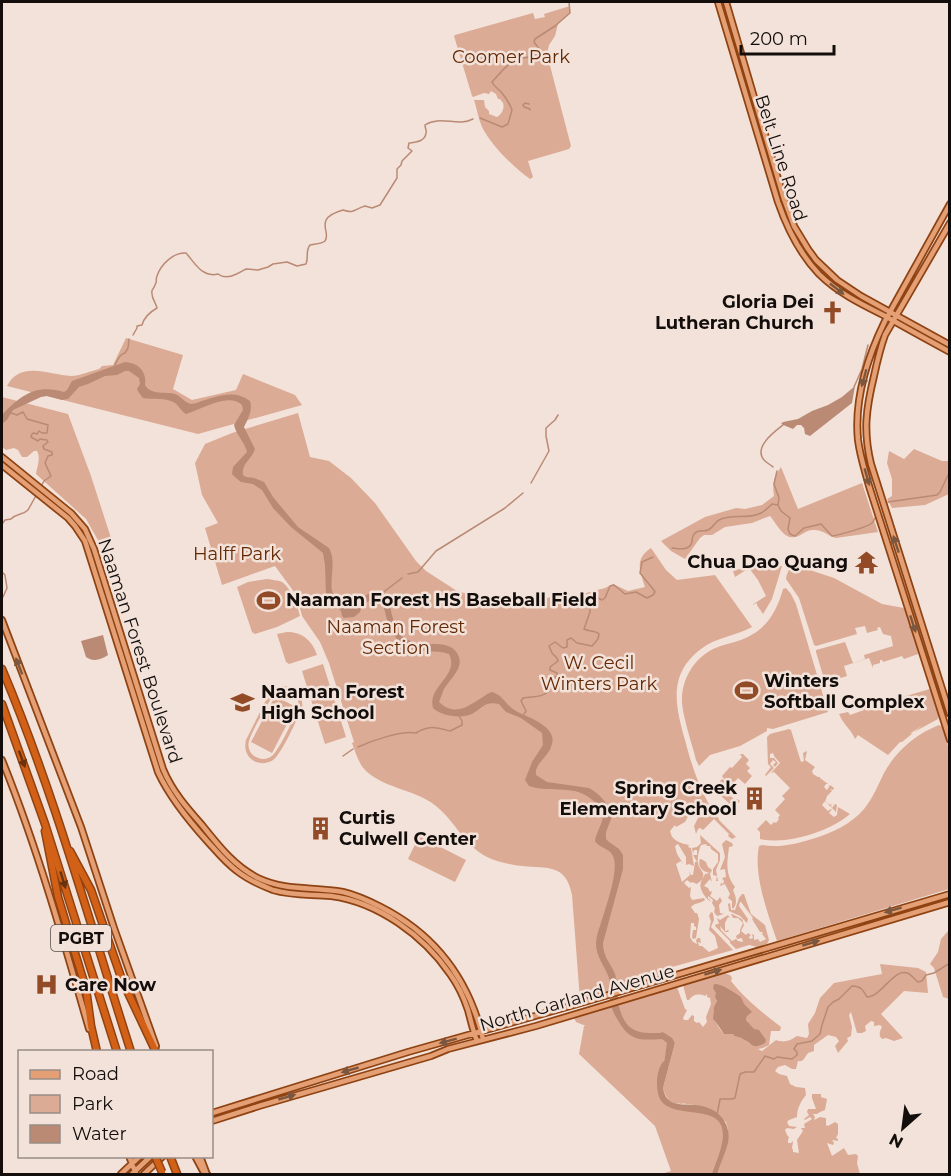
<svg xmlns="http://www.w3.org/2000/svg" width="951" height="1176" viewBox="0 0 951 1176" font-family="Montserrat,sans-serif">
	<rect width="100%" height="100%" fill="#f2e2da"/>
	<path fill="#dbab95" fill-rule="evenodd" d="M570,6V13L558,24L555,36L549,45L547,54L571,146L569,149L528,161L533,177L530,179C513,167 491,145 482,127C478,118 477,109 474,100H484L485,107L489,111V114L497,117C501,115 505,109 503,103L500,99H498L496,94L491,91L489,94L484,93L473,97L472,96L454,36L455,35L533,13L535,19L545,17L544,14Z
		M126,338L183,355L173,389L192,400L236,390L243,374L295,395L302,405L198,434L7,386C20,360 50,375 71,376C80,376 90,371 99,369L102,366L113,365Z
		M2,397L68,414L91,476L111,538L99,542L86,519L36,474C37,467 41,458 37,451H34L27,457H22L18,450L14,448L6,450L2,447Z
		M298,413L310,457L329,461L351,478L375,503L416,561L426,571L457,591L492,601L515,603L531,602L567,593V598L605,588L613,584L628,591L645,587C640,571 634,559 651,548L666,570L677,580L715,575L752,627C736,636 716,637 701,649C668,674 675,705 685,740C692,767 698,784 711,808L705,800L716,817L717,818L712,810L719,819V820L736,837L732,839L728,836L729,834L714,819L703,830L700,828L698,829L696,834L694,826L701,812L698,809L691,811L685,822L676,827L675,825L670,831C672,841 680,843 689,845L688,847L691,848L694,866L689,864L686,865V857L678,844L675,846L677,854L684,865L681,861L676,864L682,882L690,875L689,871L691,875H693L695,862H697L693,855H697V850H694L693,854L692,848L697,847L701,843L700,835L720,853V860L716,870L718,881H716L717,876L713,875V869L718,862V854L711,849L710,846H707L706,844L701,845C699,850 697,857 698,863C698,868 705,872 703,877C703,880 699,882 697,884L692,882L691,883L687,880L684,883L689,888L691,887L690,896L692,900L704,898L705,900C700,904 696,902 691,907L695,913H697L699,919L696,938L693,939L692,937L693,930H696V927L694,926V923H691L690,937L693,942L697,944L696,940L698,938H700L701,943L698,942L699,946H702L709,952L718,948L715,936L709,930L711,921L709,916L711,912L713,913L714,920L711,927L733,950L672,967L660,975L607,993L580,1000L572,895C566,863 547,869 523,866C512,865 497,862 487,857C463,845 454,818 432,803C411,789 385,788 366,771C358,763 356,753 352,743L354,742L329,663L320,642L302,616L297,596L275,566L222,585L205,528L218,523L202,495L195,463L205,444L232,433Z
		M914,449L942,461H949V494L925,505L892,508L887,499L892,496V479L887,463L889,451L904,459Z
		M781,467L798,509L862,483L878,532L836,538C828,536 822,529 813,530C805,530 802,536 795,537C784,540 776,523 770,516L752,523L725,527L712,535H704L700,538L685,559L671,551L661,541L705,517L736,508L745,509L762,505L774,496C772,484 774,477 781,467Z
		M792,564L834,578L882,604L904,608L909,617L907,612L906,613L909,619L914,640L915,638L916,639L918,654L904,659L902,656L883,662L882,660H880V663L873,665V668L869,658L844,666L847,676L826,683L825,682L816,652V650L845,642L853,663L865,659L864,655L893,646L891,636L883,634L880,627L877,628L878,630L867,633L865,626L855,628L857,634L816,646L814,645L799,598L786,579L788,568L787,575L790,567L789,566Z
		M765,565L782,566L772,599L763,614L757,605V603L752,605L766,596L758,580L749,568L735,577L733,571L749,566Z
		M267,579C271,580 278,580 282,582C291,588 298,606 300,616L277,627L255,634L252,632L237,587L248,582Z
		M786,588L791,594L796,604L828,712L773,729L767,728V731L740,746L710,755L699,766L696,760C692,743 683,719 682,702C681,678 696,655 718,647C729,643 742,641 753,634C770,624 778,607 783,589Z
		M287,632C302,632 312,640 317,655L289,664L286,662L277,634Z
		M323,664L346,737L325,744L302,671Z
		M284,686C297,688 304,696 302,709C297,719 281,755 273,760C267,764 260,764 254,761C246,756 244,748 246,740L269,694L275,688ZM286,689C296,692 300,699 298,709C293,720 280,748 273,755C263,765 245,755 249,741C252,730 267,706 273,695L279,690Z
		M931,687L940,716L939,715L938,719L914,732L923,725L911,733L910,734L913,733L902,742H900L888,755L858,735L855,739C851,729 844,726 839,714L848,712L850,715L864,710V708L930,689L931,690Z
		M275,696L296,707L272,753L251,742Z
		M939,725L941,726L943,728L949,750V889L777,941C768,914 753,874 759,846L762,845C780,848 795,844 812,839C832,833 850,825 864,809C873,798 878,785 884,773C896,751 916,734 939,725Z
		M789,729L791,730L801,762L804,761L803,753L807,751L805,760L815,767L812,771L813,774L818,777H820V778L828,784H826L824,787L827,790L830,785L834,788L833,790L830,789L832,791L827,796L825,802L831,805L833,803L831,806L832,808L835,804L837,805L836,812L825,801L822,805L828,811L831,809H832L829,813L834,817L837,815L838,807L850,814C829,832 787,845 760,839V832L757,829L766,820L771,825L774,822L776,823L779,819L778,818L780,815L775,810L785,799L782,796L790,788L774,772L771,773L780,763L774,756L773,753L770,754V758H774L778,763L775,767L773,765L776,762L773,760L770,764L774,768L766,776L765,775L771,767L768,764L767,737L770,734Z
		M740,754H743L749,760L746,764L750,768L747,771L752,776L745,784L738,778L731,786L728,784V786L724,790L735,800L737,799L740,801L734,808L720,795L719,782L722,779L726,782L722,776L730,767L732,768L742,757Z
		M419,836L466,860L455,882L408,859Z
		M726,840L732,843L733,846L729,847C727,863 725,874 735,887L733,890C736,897 738,903 733,909L732,908V901L728,898L730,894L725,884L720,886L721,883L723,884L724,881L722,878L726,877L725,869L720,870L725,857L722,844Z
		M700,859H701L706,862L708,867L712,870L710,874L712,882L710,879L704,886L708,888L710,892L711,891L712,892L710,896L717,901L720,897L722,901L719,905L720,913L724,914L717,916L714,912L715,908L712,903L713,900L708,896V899H709L711,902C706,899 698,889 701,882C702,879 704,877 705,874L710,873C703,872 697,867 700,859Z
		M742,894H744L751,914L765,925L769,940L767,944L757,947L749,945L736,949L730,943V941L715,926L716,924H719L717,918L720,920L728,915L730,918L728,917L725,923V931L729,930L728,932H725L720,926L721,930L732,941L736,939L738,941L743,942L742,938L737,939L736,936L740,933V930L743,923L738,918H733L731,914H732L742,919L744,925L741,931L746,935L748,933L751,935L749,937L750,939L753,938L752,934L754,935V940L758,939L760,942L766,939L762,934L763,932H760L752,919L753,918L741,902H740L739,906L748,919L747,923L740,916L729,911L728,904L730,903L731,910H735L739,898Z
		M949,930V999L943,997L934,968L930,964L938,952L941,939Z
		M880,964L918,968L926,972L928,993L904,991L881,1014L903,1038L894,1041L886,1038L882,1039C878,1035 880,1031 882,1027L880,1025L874,1026V1022L871,1021L865,1026L866,1031L862,1033H857L851,1012L849,1015L852,1027L851,1036L847,1038L848,1041L838,1053L835,1046L839,1041L836,1037L828,1035L814,1045V1051L808,1053C804,1058 804,1062 798,1061L796,1069H792L785,1065L778,1067L775,1071L779,1074L787,1076L790,1084L796,1087L805,1088L806,1095C801,1101 797,1108 797,1117L789,1120L787,1122L789,1126L797,1127L794,1129L787,1128L785,1130L787,1135L789,1137L788,1140V1143H791L793,1141V1142L792,1148L793,1150V1152L799,1153L797,1140L803,1131L801,1128H805L804,1124L812,1119L810,1117L805,1120L804,1119L809,1115L807,1112L808,1109H816L812,1098V1094H821V1097L827,1099L825,1110L820,1112L817,1114H813L815,1117L814,1120L820,1117L826,1118V1125L828,1126L835,1122L838,1124V1134L836,1138L838,1139V1141L832,1140L834,1143L833,1145L827,1143L832,1156L844,1148L848,1155L856,1154L858,1156L857,1163L860,1174H661L671,1171L655,1126L579,1054L584,1026H586L576,1022L574,1018L615,1005L626,1029L643,1035H660L671,1042L661,1093L669,1105L694,1107L719,1118L728,1143V1129L726,1122C718,1117 710,1111 701,1107C685,1099 670,1113 663,1088L675,1043L663,1032C654,1033 635,1035 628,1027C623,1022 620,1010 619,1003L677,987L685,1009L687,1010L683,1018L684,1020H688L692,1015L694,1016V1021L697,1023L699,1022L703,1027L707,1022L706,1017L711,1004L710,998L707,997V994L705,996C698,993 692,995 689,1000H687L683,985L724,973L730,975L732,978L731,981C746,1000 763,1013 781,1027L780,1031H771L769,1045L763,1048L758,1049L762,1051L776,1040C784,1043 790,1041 797,1036L807,1038L809,1034L808,1024L815,1013L820,998L834,983L882,974ZM716,993L741,997L747,1016L746,1020L754,1030L750,1044L743,1038L734,1036L733,1034H724C717,1026 709,1013 717,1004Z"/>
	<path fill="#ba8a74" d="M125,362C139,363 147,372 145,385C152,396 165,391 175,394C181,396 185,403 191,404C195,404 201,401 205,400C220,395 236,390 250,401C253,410 248,419 244,427L255,449C252,459 241,464 243,475L246,477L254,478L264,482L273,497L298,527L329,548C341,569 316,600 352,607C357,604 361,598 366,595C369,593 371,594 375,593C390,591 389,603 392,615C393,620 396,627 398,632C401,637 408,640 413,642C426,648 451,637 459,657C463,669 450,679 444,689C442,693 441,698 439,702C458,720 474,701 491,692C503,694 506,706 516,711C529,718 560,727 551,747C550,751 546,755 543,759C539,764 535,768 536,775L547,782L589,788C600,794 607,803 613,814L606,832V839L609,842L619,849L623,855V869L603,943C603,957 610,962 615,974C617,981 618,990 618,998C622,1028 633,1036 663,1032L672,1038L675,1043L663,1088C664,1092 665,1097 669,1100C676,1106 688,1104 696,1105C717,1107 732,1122 728,1143C725,1154 720,1164 717,1174H712C716,1162 723,1147 723,1134C723,1101 669,1122 659,1097C656,1088 656,1073 661,1065C665,1058 664,1065 665,1057C666,1052 666,1047 667,1043L662,1039C641,1040 631,1042 619,1022C615,1016 611,1008 610,1001C608,993 611,986 609,978C605,966 596,957 596,944C596,938 598,931 600,926C605,910 618,874 614,859C612,848 600,849 595,841C596,832 603,824 603,815C603,809 600,806 596,803C574,782 554,794 529,786L525,780L532,762L543,745L542,733L521,718L506,712L499,704C484,701 483,708 472,714C461,719 441,716 433,708C427,686 460,676 449,654C435,649 420,654 407,646C400,642 393,636 390,629C385,619 387,606 377,599L371,600L362,605L360,612L354,617L344,618L342,616L341,611L331,601L326,594L325,565L323,553L291,527L273,508L262,490L253,484L241,482L236,478L232,474L233,467L247,452C245,442 236,435 234,425L243,410L242,405C228,392 201,410 186,414C181,411 179,406 175,403C166,397 153,400 143,398L139,393L137,389L140,384L139,378L129,371H125L117,375L105,376L88,384L79,387L68,399L62,400L47,396L41,397L13,410L7,420L2,424V415C21,395 36,384 64,392L67,390L72,381Z
		M855,386L852,403L810,436L805,434L804,428L801,425H797L793,429L781,424L783,422L798,419L812,411L828,405L842,397Z
		M103,635L108,655C101,660 93,662 86,657L81,641Z
		M714,984C723,984 733,992 741,997L744,1004L752,1012L747,1016L746,1020L754,1029L759,1030L766,1040L765,1043C752,1050 753,1044 743,1039C740,1037 737,1037 734,1036L733,1034H724C722,1031 715,1020 713,1019L714,1007L717,1001L715,997L716,993L713,988Z"/>
	<g fill="none" stroke-linecap="round" stroke-linejoin="round">
		<path stroke="#ba8a74" stroke-width="1.5" d="M529,104L525,103L523,105L524,107L530,109V110
			M480,118L502,127L508,124L512,110C510,104 506,98 502,93C498,88 494,87 492,82C500,74 509,60 522,58C527,57 531,58 537,55L540,50L534,42L535,39L555,26L570,13L569,2
			M133,335L137,328V326L142,325C144,317 150,312 157,308C156,303 152,299 152,294C151,288 153,291 155,285C158,279 155,282 157,276C161,264 174,252 186,253C195,263 202,278 218,274C227,281 239,273 246,269L258,270L268,267L273,264L287,262L297,266L306,264C309,257 305,251 310,245C314,244 322,244 325,241C332,232 312,219 343,210C355,214 354,209 365,206L372,208L380,205L397,178V169L401,165L402,161L412,151L408,148L409,143C415,142 425,142 426,133C427,131 425,128 425,125C440,115 458,127 473,119
			M116,367L115,365C117,361 119,354 125,353L128,348L129,339
			M854,387L862,369L868,345
			M773,467C771,465 767,463 765,461C752,448 774,432 783,425
			M777,471L774,484L779,498L778,505
			M531,483L549,451L546,436V428L555,420L558,415
			M888,502L937,495L940,492L950,471
			M2,524L5,520L11,519C17,513 23,515 28,510L44,481L51,476L45,463L48,456L52,455V452L44,449L43,446L48,442L47,440L40,439L38,441L31,437L32,434L34,433L37,434L39,431L42,433H47L48,425L27,419L23,412L17,415L11,413
			M672,548C680,549 689,551 692,542C693,537 691,537 695,533C699,529 704,532 708,530C713,528 715,522 719,520C731,513 749,520 761,513C765,511 769,507 772,504L778,505L781,511L790,518L788,529L790,534L795,536L804,528L821,524L832,536C839,535 868,527 872,523C874,521 874,519 875,518
			M2,572L5,575L7,588L3,597
			M408,574L418,572L436,551L505,508L523,493
			M381,594L402,578
			M524,714L526,711L521,701L523,698C533,696 542,698 549,691L544,687V683L557,676V673L550,670V667L558,661L557,658L552,653L549,646L555,642L563,648L567,647V640L571,638L577,643L592,646L598,639L599,634C595,630 589,632 584,629L590,612V598L592,595L602,600L605,598L610,586L614,585L625,594L636,592L647,598L653,595L655,592L653,589L640,573L642,562L653,557
			M358,747C371,741 402,730 416,733C429,725 435,727 450,731L462,725V721L458,714
			M343,756L353,749
			M717,1115L720,1099H732L735,1098L740,1074L745,1072H754L765,1056L774,1059L777,1057L792,1059L797,1055V1052L794,1049L797,1044L812,1041L820,1034L822,1025L828,1007L833,1002L839,999L852,986C861,986 863,990 867,997C881,997 894,968 907,973C911,974 915,980 918,982L922,981L926,975L934,973L950,963"/>
		<defs>
			<path id="major" d="M718,2L778,202C787,228 800,254 819,274C838,293 861,304 885,316C906,328 928,340 950,352
				M726,2L784,199L794,226L808,249L816,260L837,280L861,296L950,345
				M950,204L885,321C867,358 854,399 858,440C860,456 865,471 869,486L950,740
				M950,223L885,335C880,349 877,362 874,376C866,409 863,431 871,464L950,714
				M2,457L71,513L85,529L94,549L163,769C172,791 187,808 202,825C218,845 234,866 258,878C288,892 313,886 343,892C356,895 369,901 381,907C436,935 469,980 483,1039
				M2,465L68,518L75,526L85,541L158,772C170,798 189,821 208,842C217,852 226,863 237,871C247,879 260,885 273,890C293,896 311,894 331,896C378,902 424,936 450,974C458,985 464,998 468,1010C471,1021 473,1031 477,1041
				M2,620L81,827L114,928L156,1046
				M2,760C37,847 63,938 89,1029
				M212,1113L408,1052L588,1001L950,894
				M212,1121L259,1106L431,1056L448,1049L536,1026L950,902
				M129,1156L136,1174
				M195,1156L203,1171L207,1174
				M200,1156L206,1172
				M121,1174L140,1156
				M132,1174L151,1156
				M144,1174L163,1156"/>
			<path id="highway" d="M2,669C54,792 90,924 131,1052
				M2,704L45,824L117,1052
				M45,831L58,897L86,989L91,1026L97,1052
				M70,851L91,890L122,980L156,1052
				M170,1156L177,1174"/>
		</defs>
		<use href="#major" stroke="#8f4313" stroke-width="8"/>
		<use href="#highway" stroke="#8f4313" stroke-width="9"/>
		<use href="#major" stroke="#e4a074" stroke-width="4.5"/>
		<use href="#highway" stroke="#d26017" stroke-width="6"/>
		<defs>
			<path id="highway-bridge" d="M155,1156L162,1172"/>
		</defs>
		<use href="#highway-bridge" stroke="#8f4313" stroke-width="9" stroke-linecap="butt"/>
		<use href="#highway-bridge" stroke="#d26017" stroke-width="6"/>
	</g>
	<defs><path id="oneway-solid" d="M-6-.8H1V-3.2L6.5 0L1 3.2V.8H-6Z" transform="scale(1.5)"/></defs>
	<g fill="#7c5740">
		<use href="#oneway-solid" transform="translate(837 289) rotate(38)"/>
		<use href="#oneway-solid" transform="translate(864 378) rotate(105)"/>
		<use href="#oneway-solid" transform="translate(867 477) rotate(74)"/>
		<use href="#oneway-solid" transform="translate(896 544) rotate(-108)"/>
		<use href="#oneway-solid" transform="translate(913 624) rotate(72)"/>
		<use href="#oneway-solid" transform="translate(19 666) rotate(-111)"/>
		<use href="#oneway-solid" transform="translate(893 910) rotate(164)"/>
		<use href="#oneway-solid" transform="translate(811 943) rotate(-16)"/>
		<use href="#oneway-solid" transform="translate(713 972) rotate(-17)"/>
		<use href="#oneway-solid" transform="translate(448 1041) rotate(165)"/>
		<use href="#oneway-solid" transform="translate(350 1070) rotate(164)"/>
		<use href="#oneway-solid" transform="translate(287 1097) rotate(-16)"/>
	</g>
	<g fill="#693310">
		<use href="#oneway-solid" transform="translate(22 759) rotate(70)"/>
		<use href="#oneway-solid" transform="translate(63 880) rotate(73)"/>
	</g>
	<defs>
		<symbol id="church-bare" viewBox="-9 -9 18 18"><path d="M-1.2-6h2.4v3.5h3.3v2.4h-3.3V6h-2.4V-.1h-3.3v-2.4h3.3Z" fill="#924b26" stroke="#f2e2da" stroke-width="2.5" paint-order="stroke"/></symbol>
		<symbol id="temple-bare" viewBox="-9 -9 18 18"><path d="M0-6L5-2H3V0L6.5 2.5H4V6H1.5V3h-3V6H-4V2.5H-6.5L-3 0V-2H-5Z" fill="#924b26" stroke="#f2e2da" stroke-width="2.5" paint-order="stroke"/></symbol>
		<symbol id="stadium-bare" viewBox="-9 -9 18 18"><path d="M0-5a6.5 5 0 1 0 0 10a6.5 5 0 1 0 0-10ZM-3.5-1.8h7v3.6h-7Z" fill="#924b26" stroke="#f2e2da" stroke-width="2.5" paint-order="stroke"/></symbol>
		<symbol id="school-bare" viewBox="-9 -9 18 18"><path d="M0-5L7-2L0 1L-7-2ZM-4 1L0 2.5L4 1V4Q0 6-4 4Z" fill="#924b26" stroke="#f2e2da" stroke-width="2.5" paint-order="stroke"/></symbol>
		<symbol id="building-bare" viewBox="-9 -9 18 18"><path d="M-4-6H4V6H1V3H-1V6H-4ZM-2.5-4.3h1.7v1.8h-1.7ZM.8-4.3h1.7v1.8H.8ZM-2.5-1h1.7V.8h-1.7ZM.8-1h1.7V.8H.8Z" fill="#924b26" stroke="#f2e2da" stroke-width="2.5" paint-order="stroke"/></symbol>
		<symbol id="hospital-bare" viewBox="-9 -9 18 18"><path d="M-5-5h3v3.5h4V-5h3V5h-3V1.5h-4V5h-3Z" fill="#924b26" stroke="#f2e2da" stroke-width="2.5" paint-order="stroke"/></symbol>
	</defs>
	<g fill-rule="evenodd">
		<use href="#church-bare" x="816" y="296" width="33" height="33"/>
		<use href="#temple-bare" x="850" y="546" width="33" height="33"/>
		<use href="#stadium-bare" x="252" y="584" width="33" height="33"/>
		<use href="#stadium-bare" x="730" y="674" width="33" height="33"/>
		<use href="#school-bare" x="226" y="686" width="33" height="33"/>
		<use href="#building-bare" x="738" y="782" width="33" height="33"/>
		<use href="#building-bare" x="304" y="812" width="33" height="33"/>
		<use href="#hospital-bare" x="30" y="968" width="33" height="33"/>
	</g>
	<g text-anchor="middle" dominant-baseline="central" stroke-width="5" stroke-linejoin="round" paint-order="stroke">
		<rect fill="#f2e2da" stroke="#564e49" stroke-width="1.5" x="51" y="925" width="60" height="26" rx="4.5"/>
		<g font-size="16" font-weight="bold" fill="#130e0b">
			<text x="81" y="938">PGBT</text>
		</g>
		<g font-size="18" fill="#642803" stroke="#f2e2da">
			<text x="511" y="57">Coomer Park</text>
			<text x="237" y="554">Halff Park</text>
			<text x="396" y="627">Naaman Forest<tspan x="396" dy="21">Section</tspan></text>
			<text x="599" y="663">W. Cecil<tspan x="599" dy="21">Winters Park</tspan></text>
		</g>
		<g font-size="18" fill="#130e0b" stroke="#f2e2da">
			<text transform="translate(781 158) rotate(72)">Belt Line Road</text>
			<text transform="translate(140 651) rotate(72)">Naaman Forest Boulevard</text>
			<text transform="translate(577 998) rotate(-16)">North Garland Avenue</text>
		</g>
		<g font-size="18" font-weight="bold" fill="#130e0b" stroke="#f2e2da" text-anchor="start">
			<text x="814" y="302" text-anchor="end">Gloria Dei<tspan x="814" dy="21">Lutheran Church</tspan></text>
			<text x="848" y="562" text-anchor="end">Chua Dao Quang</text>
			<text x="286" y="600">Naaman Forest HS Baseball Field</text>
			<text x="764" y="681">Winters<tspan x="764" dy="21">Softball Complex</tspan></text>
			<text x="261" y="692">Naaman Forest<tspan x="261" dy="21">High School</tspan></text>
			<text x="737" y="788" text-anchor="end">Spring Creek<tspan x="737" dy="21">Elementary School</tspan></text>
			<text x="339" y="818">Curtis<tspan x="339" dy="21">Culwell Center</tspan></text>
			<text x="65" y="985">Care Now</text>
		</g>
	</g>
	<rect width="951" height="1176" fill="none" stroke="#130e0b" stroke-width="6"/>
	<rect x="18" y="1050" width="195" height="108" fill="#f2e2da" stroke="#998d87" stroke-width="1.5"/>
	<rect x="30" y="1070" width="30" height="9" fill="#e4a074" stroke="#998d87" stroke-width="1.5"/>
	<text x="72" y="1080" font-size="18" fill="#130e0b">Road</text>
	<rect x="30" y="1095" width="30" height="18" fill="#dbab95" stroke="#998d87" stroke-width="1.5"/>
	<text x="72" y="1110" font-size="18" fill="#130e0b">Park</text>
	<rect x="30" y="1125" width="30" height="18" fill="#ba8a74" stroke="#998d87" stroke-width="1.5"/>
	<text x="72" y="1140" font-size="18" fill="#130e0b">Water</text>
	<g transform="translate(903 1128) rotate(208)" stroke="#f2e2da" stroke-width="4.5" paint-order="stroke">
	<path d="M0-4.5L10 22L0 15L-10 22Z" fill="#130e0b"/>
	<text y="-9" font-size="16" font-weight="bold" text-anchor="middle" fill="#130e0b">N</text>
	</g>
	<path d="M741 45v9h93v-9" fill="none" stroke="#130e0b" stroke-width="3"/>
	<text x="750" y="45" font-size="18" fill="#130e0b" stroke="#f2e2da" stroke-width="4.5" paint-order="stroke">200 m</text>
</svg>
